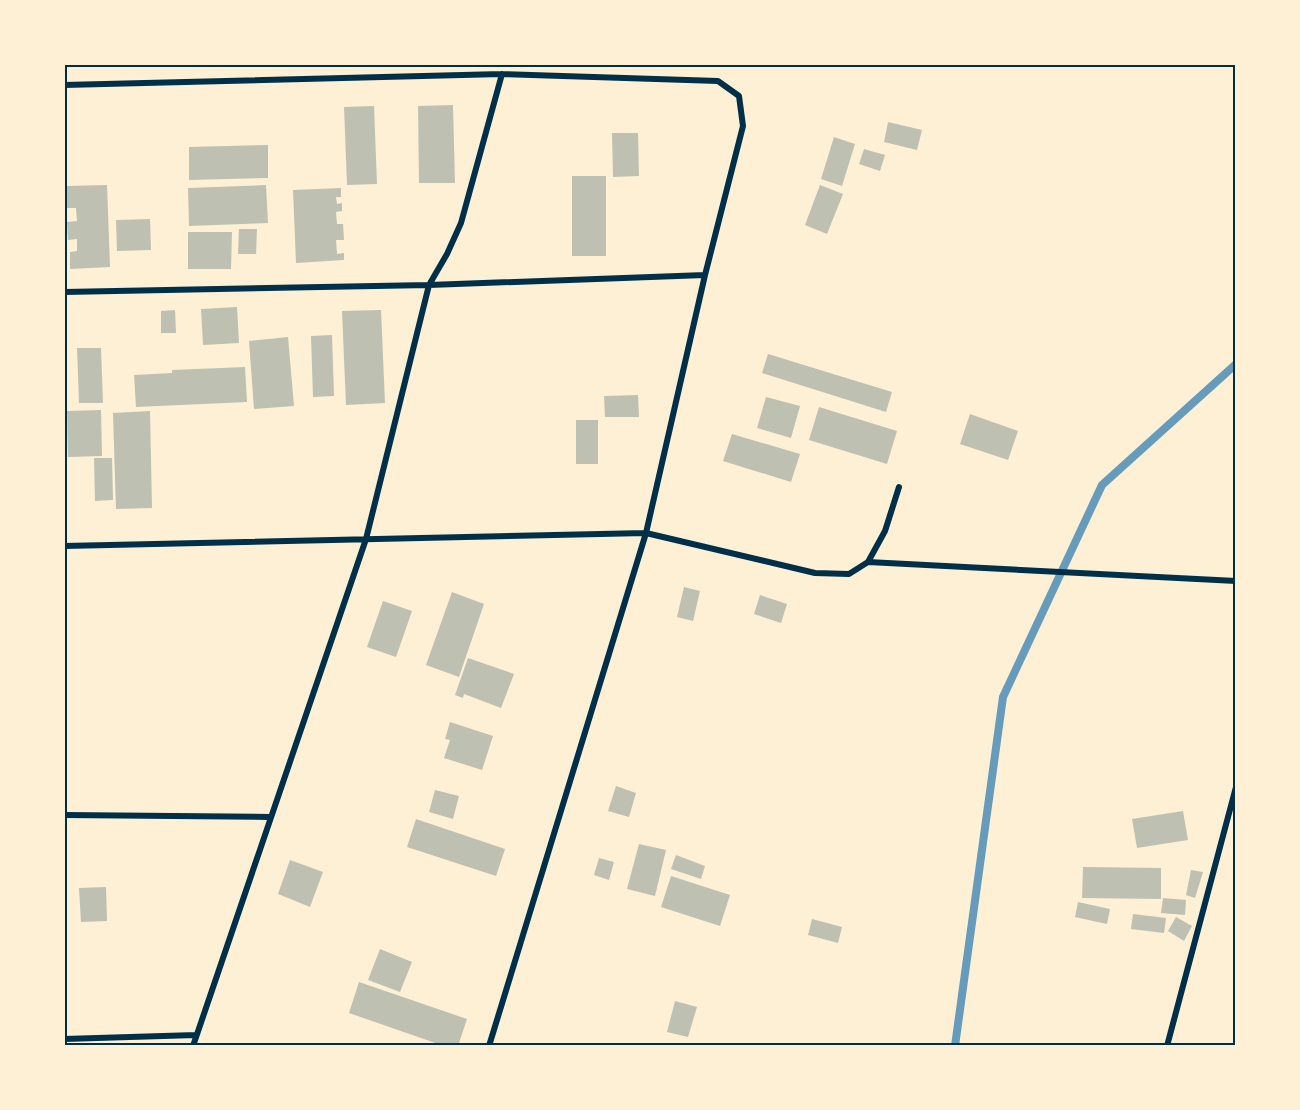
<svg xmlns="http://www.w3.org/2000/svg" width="1300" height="1110" viewBox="0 0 1300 1110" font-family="'Varela Round',sans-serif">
	<rect width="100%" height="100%" fill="#fdf0d5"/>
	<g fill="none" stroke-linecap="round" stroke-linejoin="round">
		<path stroke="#669bbc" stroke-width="8" d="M955,1046L1003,697L1102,485L1236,364"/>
	</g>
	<path fill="#bec0b2" d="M453,105L455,183H419L418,106Z
		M374,106L377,184L347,185L344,107Z
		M888,122L922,130L917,150L884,142Z
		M612,133H638L639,176L613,177Z
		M834,137L855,144L842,186L821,179Z
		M268,145V178L189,180V147Z
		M864,149L885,155L880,171L859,164Z
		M572,176H606V256H572Z
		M107,185L110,267L70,269V252L77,251V239L68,240L67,222L77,221L76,208H67V186Z
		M266,185L268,223L189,226L188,188Z
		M820,185L843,194L827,234L805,225Z
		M341,188V197H336L337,204L342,203V211L336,212L337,224H343L344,240H336L337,254L344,253V260L296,263L293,190Z
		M150,219L151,250L117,251L116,220Z
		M239,229H257L256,254H238Z
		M188,232H232L231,269H188Z
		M237,307L239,343L203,345L201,309Z
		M175,310L176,333H161V311Z
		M381,310L385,403L346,405L342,311Z
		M332,335L334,396L313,397L311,336Z
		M288,337L294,406L254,409L249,341Z
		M77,348H101L103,403H79Z
		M768,354L892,392L886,412L762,373Z
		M245,367L247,402L136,407L134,375L172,373V370Z
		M638,395L639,417H605L604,396Z
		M766,397L800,406L791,438L757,428Z
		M819,407L897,431L887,464L809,440Z
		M101,410L102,456L68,457L67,411Z
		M150,411L152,508L116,509L113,413Z
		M970,414L1018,431L1008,460L960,444Z
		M576,420H598V464H576Z
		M732,434L800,454L791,482L723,461Z
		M94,458H112L113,500L95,501Z
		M684,587L700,591L693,621L677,617Z
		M452,592L484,604L459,677L426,665Z
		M760,595L787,604L781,623L754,614Z
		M383,601L412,611L396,657L367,647Z
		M468,658L514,674L501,708L464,694L463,698L455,695Z
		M450,722L493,736L482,770L444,758L450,740L445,739Z
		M616,786L636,793L629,817L608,811Z
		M435,790L459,796L453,819L429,812Z
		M1183,811L1188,840L1137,848L1132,819Z
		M416,819L505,849L496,876L407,847Z
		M639,844L666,850L655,896L627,889Z
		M676,855L705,866L701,879L671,869Z
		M599,858L614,862L609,880L594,875Z
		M290,860L323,872L310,907L278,894Z
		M1083,867L1161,868V899L1082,898Z
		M1191,870L1203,872L1195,898L1186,895Z
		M671,876L730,895L720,926L661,907Z
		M106,887L107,921L81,922L79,888Z
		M1163,898L1186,900L1185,915L1161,913Z
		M1078,902L1110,909L1107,924L1075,917Z
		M1133,914L1166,918L1164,933L1131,929Z
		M1176,917L1192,926L1184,941L1168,931Z
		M812,919L842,927L838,943L808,935Z
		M380,949L412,962L400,992L368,980Z
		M359,982L467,1019L458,1046H444L349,1013Z
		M675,1001L697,1007L688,1037L667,1032Z"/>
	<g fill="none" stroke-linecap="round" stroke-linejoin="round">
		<path stroke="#003049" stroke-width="6" d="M64,85L502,74L718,81L739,96L743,126L705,275L646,533L489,1046
			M64,292L429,285L705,275
			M64,546L646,533L815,573L849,574L868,562L885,531L899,487
			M868,562L1236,581
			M64,815L270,817
			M64,1039L196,1035
			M193,1046L366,539L429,285L447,254L461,223L502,74
			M1167,1046L1236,787"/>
	</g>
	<rect width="1300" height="1110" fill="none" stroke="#fdf0d5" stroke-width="132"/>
	<rect x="66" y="66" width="1168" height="978" fill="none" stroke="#003049" stroke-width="2"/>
</svg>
